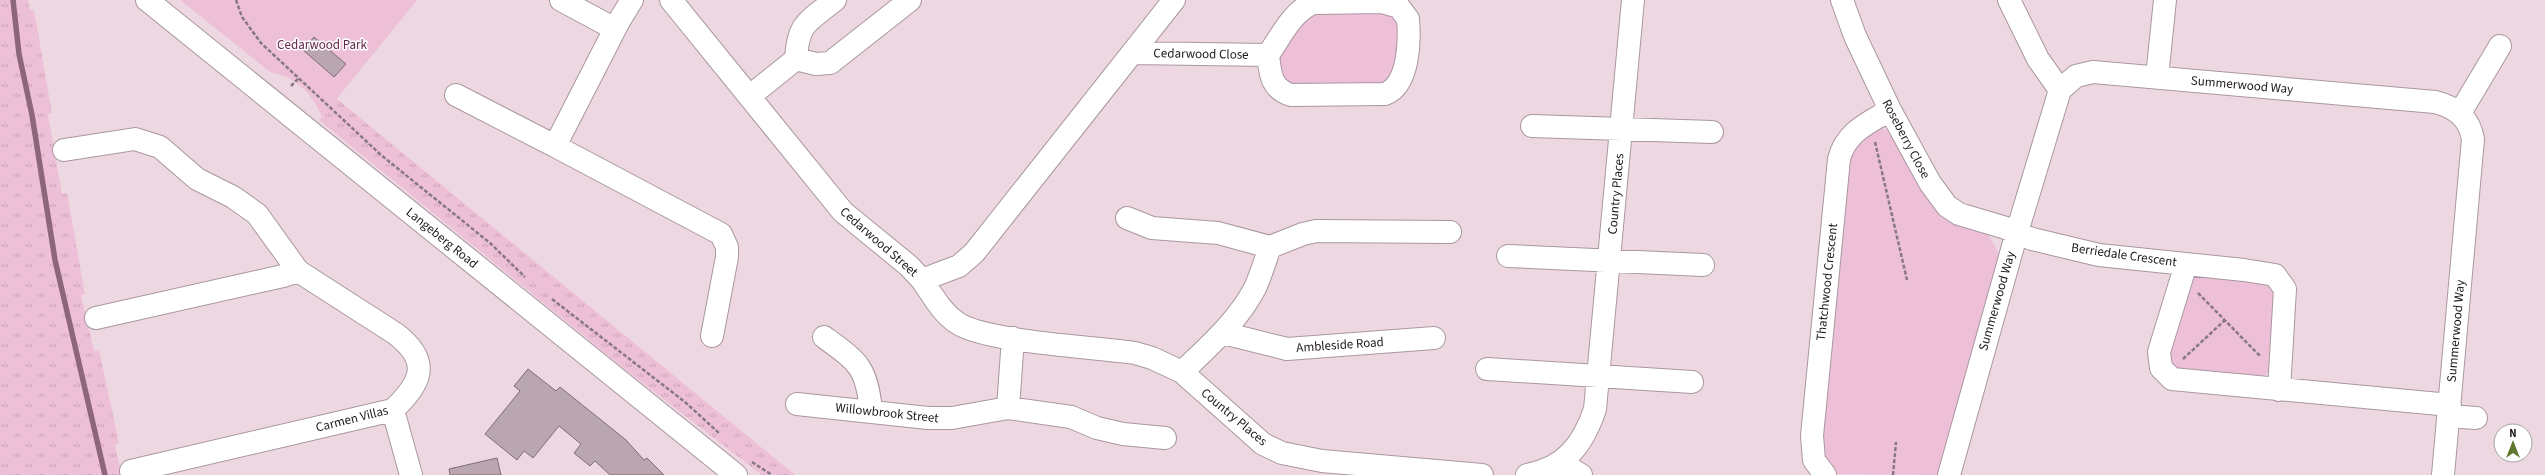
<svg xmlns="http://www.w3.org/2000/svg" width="2545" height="475" viewBox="0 0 2545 475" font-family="'Source Sans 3',sans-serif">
	<defs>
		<pattern id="grass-tufts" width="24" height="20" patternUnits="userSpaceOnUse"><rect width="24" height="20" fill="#eec0d7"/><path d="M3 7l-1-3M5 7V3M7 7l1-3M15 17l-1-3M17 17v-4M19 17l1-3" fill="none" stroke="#cca4b8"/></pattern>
	</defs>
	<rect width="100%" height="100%" fill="#edd8e2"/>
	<path fill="url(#grass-tufts)" d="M0,0H28L30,10H34L52,113L48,114L62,194L67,193L85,294L81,295L94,351L99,350L119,443L115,445L122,475H0Z
		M337,99L783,465L796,475H762L627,371L319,120Z"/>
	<path fill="#eec0d7" d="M180,0H417L322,117C312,93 296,77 270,72Z
		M1387,10L1400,21L1396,76L1391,84L1290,88L1280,83L1279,50L1305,14Z
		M1875,129H1884L1894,135L1934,209L1944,217L1986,230L2001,258L1938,475L1836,474L1832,473L1820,458L1849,151Z
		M2199,275L2275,285L2270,371L2261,378L2179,373L2166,362L2193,278Z"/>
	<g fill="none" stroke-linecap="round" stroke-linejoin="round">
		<path stroke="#8d667a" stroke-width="5.5" d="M13,0L19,54L32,115L55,260L105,475"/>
	</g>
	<path fill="#b9a6b0" stroke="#7e6d76" d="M314,37L346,64L334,77L303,50Z
		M528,369L556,391L560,387L626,440L644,460L647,458L664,475H610L595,461L590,466L574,453L581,444L559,426L533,458L524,451L517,460L485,434L520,391L514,386Z
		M497,458L501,475H450L449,469Z"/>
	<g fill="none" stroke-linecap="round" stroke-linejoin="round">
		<defs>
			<path id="minor" d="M561,0L615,29
				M632,0L619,21L555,146L721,234L727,247V257L712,336
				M671,0L843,212L909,266L922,280L959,266L974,253L1174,0
				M1842,0L1855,36L1890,110L1930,183L1947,206L1959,214L2006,228L2032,239L2099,255L2244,270L2275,275L2285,289L2279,390
				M2009,0L2038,59L2060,90
				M1133,53L1268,55C1270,73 1271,89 1291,95L1385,94C1409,85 1410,41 1408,19L1399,7L1382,2L1313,3C1292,12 1281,36 1268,55
				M796,59C798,22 808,22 835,0
				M2157,77L2165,0
				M456,95L555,146
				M750,96L796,59L816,64L830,63L910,0
				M2460,113L2500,46
				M1532,126L1712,132
				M64,150L135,139L160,147L197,179L233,197L257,214L298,271L396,334C432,362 421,383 393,410L131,471
				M1127,218L1152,228L1218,233L1270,247
				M1508,256L1703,265
				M2186,264L2159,352L2161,368L2172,379L2450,405
				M922,280C932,294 941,312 956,322C982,342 1096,347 1135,353L1152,358L1182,372L1263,444L1282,453L1322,461L1482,475
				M96,318L283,276L298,271
				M1223,333L1287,349L1434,338
				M824,337C858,362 867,367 871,411
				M1487,369L1692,382
				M1182,372C1208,347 1238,321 1255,288C1261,275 1265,261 1270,247L1303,234L1316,231L1450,232
				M797,404L928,418H952L1008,408L1071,417L1097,428L1123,434L1165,438
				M1008,408L1013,338
				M393,410L411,475
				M2449,416L2476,418
				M1561,463L1581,475
				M1527,475C1565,468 1583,445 1595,409L1633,0
				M1825,475L1814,460L1812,436L1839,159C1846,132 1868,123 1890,110
				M1949,475L2017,232L2060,90L2076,76L2093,72L2435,102C2455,107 2469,117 2473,139L2443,475"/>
			<path id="major" d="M147,0L736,475"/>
		</defs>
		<use href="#minor" stroke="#a997a0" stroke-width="24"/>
		<use href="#major" stroke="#a997a0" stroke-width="24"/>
		<path stroke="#877980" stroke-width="2.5" stroke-dasharray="4 2" stroke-linecap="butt" d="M236,0L242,17L261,43L381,155L490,243L525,277
			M291,86L299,78
			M1875,142L1907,280
			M2198,293L2260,356
			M552,299L685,402L720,434
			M2183,359L2225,320
			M752,462L772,475
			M1893,475L1896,442"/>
		<use href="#minor" stroke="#fff" stroke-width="22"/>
		<use href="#major" stroke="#fff" stroke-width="22"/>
	</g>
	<g text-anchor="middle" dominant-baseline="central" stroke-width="3" stroke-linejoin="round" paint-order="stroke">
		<g font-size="13" fill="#67274d" stroke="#fff">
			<text x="322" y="45">Cedarwood Park</text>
		</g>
		<g font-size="13" fill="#1e171b" stroke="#fff">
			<text transform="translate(1201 54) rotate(1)">Cedarwood Close</text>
			<text transform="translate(2242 85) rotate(5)">Summerwood Way</text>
			<text transform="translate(1906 139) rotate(62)">Roseberry Close</text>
			<text transform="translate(1616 194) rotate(-85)">Country Places</text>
			<text transform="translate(442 238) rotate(39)">Langeberg Road</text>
			<text transform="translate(879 242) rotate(41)">Cedarwood Street</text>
			<text transform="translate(2124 255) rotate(8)">Berriedale Crescent</text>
			<text transform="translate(1827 282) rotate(-84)">Thatchwood Crescent</text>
			<text transform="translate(1997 301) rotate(-74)">Summerwood Way</text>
			<text transform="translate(2456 331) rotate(-85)">Summerwood Way</text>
			<text transform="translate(1340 345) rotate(-4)">Ambleside Road</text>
			<text transform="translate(887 413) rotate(6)">Willowbrook Street</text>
			<text transform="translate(1234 417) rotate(40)">Country Places</text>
			<text transform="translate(352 419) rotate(-14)">Carmen Villas</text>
		</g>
	</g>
	<g transform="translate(2513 443)"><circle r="19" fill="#ffffff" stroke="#a5a2a4"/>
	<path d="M0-3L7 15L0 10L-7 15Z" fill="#5e792e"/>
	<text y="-6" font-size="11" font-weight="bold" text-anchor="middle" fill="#1e171b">N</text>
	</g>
</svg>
